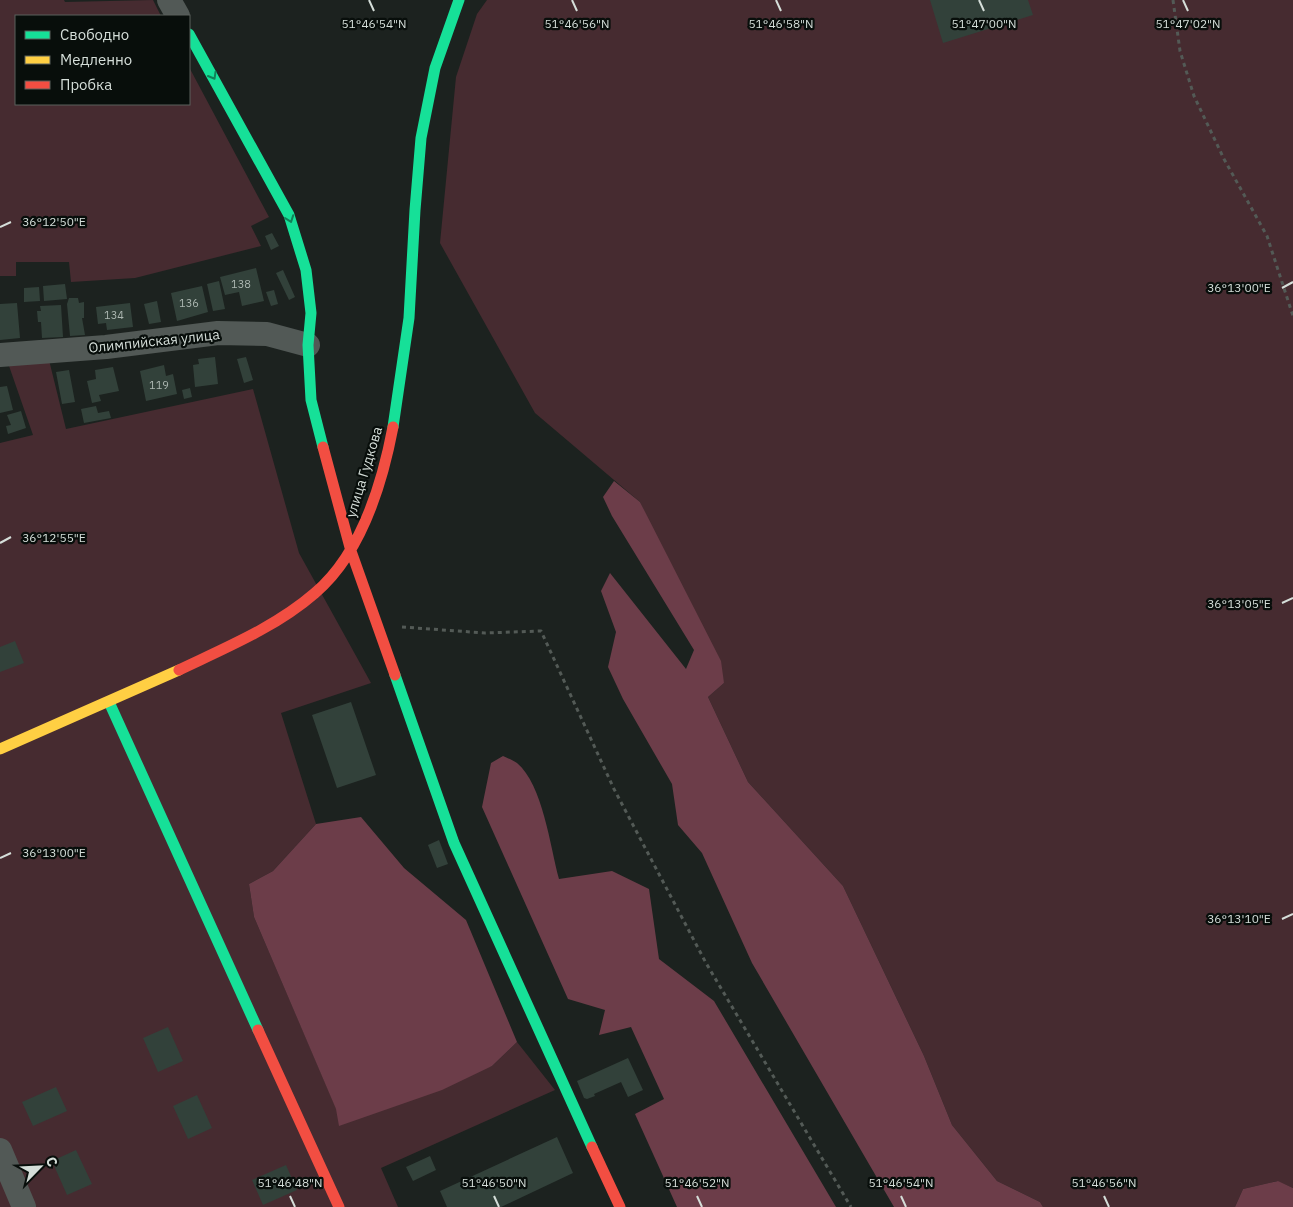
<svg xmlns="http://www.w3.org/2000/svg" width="1293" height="1207" viewBox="0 0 1293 1207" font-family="'IBM Plex Sans',sans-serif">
	<rect width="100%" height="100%" fill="#1c221f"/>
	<path fill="#462b30" d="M0,0H64L65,2L153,0L161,16H16V104H189V67L269,217L251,226L261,246L135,278L71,282L69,262H16V276H0Z
		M487,0H1293V1188L1277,1181L1243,1189L1235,1207H1043L1040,1202L997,1181L952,1125L924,1056L843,886L748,782L708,697L724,683L640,502L535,413L440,243L456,77L477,14Z
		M49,360L66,429L253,389L299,553L371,683L281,713L316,824L273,871L249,884L254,917L336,1108L492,1066L517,1042L555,1090L381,1168L398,1207H0V443L33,435L8,363Z"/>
	<path fill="#6c3d49" d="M614,481L640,502L721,661L724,683L708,697L748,782L843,886L924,1056L952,1125L997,1181L1040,1202L1043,1207H894L752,963L702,853L678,825L672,784L623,699L608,667L616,632L601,591L610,573L686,669L694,650L612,516L603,497Z
		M503,756C507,758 513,760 517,763C543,785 550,846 559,879L612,871L649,889L659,959L714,1001L836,1207H677L635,1114L664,1099L631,1027L599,1035L605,1010L568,999L482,807L491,763Z
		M361,817L404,868L466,920L517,1042L492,1066L442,1090L339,1126L336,1109L254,917L249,884L273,871L316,824Z
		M1278,1181L1293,1188V1207H1235L1243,1189Z"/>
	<path fill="#32413a" d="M930,0H1028L1033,15L943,43Z
		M272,233L279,246L271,250L265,236Z
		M256,268L264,301L242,306L239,292L225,295L220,277Z
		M283,270L295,297L289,300L276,273Z
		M219,281L225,309L213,311L207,284Z
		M65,284L67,299L44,301L43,286Z
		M202,286L208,312L177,321L171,293Z
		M39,287L40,301L24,302V288Z
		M274,290L278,304L271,306L266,292Z
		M69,298H78L79,303L84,302V318H82L85,335L70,336L67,304Z
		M157,301L161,322L149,324L144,304Z
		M17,303L20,338L0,340V304Z
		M130,303L133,327L107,330L106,323L98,324L96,307Z
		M61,305L63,337L42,338L41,322H38L37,311H41L40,306Z
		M215,357L218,384L195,387L193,365L199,364L198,359Z
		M246,357L253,380L244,383L237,359Z
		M164,365L166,376L173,374L177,394L146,401L140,371Z
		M113,367L119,391L99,395L101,401L92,403L87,381L96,379L95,370Z
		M69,370L75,402L62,404L56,372Z
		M7,386L13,410L0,413V387Z
		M190,388L192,397L184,399L182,390Z
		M96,406L98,413L109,411L111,418L84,423L81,409Z
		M21,411L26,428L8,434L6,426L11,425L7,415Z
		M15,641L24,663L0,672V647Z
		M351,702L376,775L337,788L312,715Z
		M439,840L448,864L437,868L428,845Z
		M168,1027L183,1061L158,1072L143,1038Z
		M628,1058L643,1090L628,1097L621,1082L594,1094L595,1096L587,1099L584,1098L577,1081Z
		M56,1087L67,1111L33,1126L22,1102Z
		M197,1095L212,1128L188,1139L173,1106Z
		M557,1137L573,1173L501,1207H447L440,1191Z
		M76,1150L92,1184L67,1195L52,1161Z
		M430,1156L436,1170L413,1181L406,1167Z
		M286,1165L297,1190L263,1205L252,1180Z"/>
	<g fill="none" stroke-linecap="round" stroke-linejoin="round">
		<path stroke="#535a56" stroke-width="3" stroke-dasharray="4 4" stroke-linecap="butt" d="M1173,0L1180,51L1194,96L1224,159L1267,236L1293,316
			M402,627L485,633L541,631L614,789L706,963L851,1207"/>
		<path stroke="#525956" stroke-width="24" d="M169,0L178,16
			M0,355L106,347L218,333L267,334L308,345
			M0,1150L24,1207"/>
		<path stroke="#16e098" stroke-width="11" d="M189,34L289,215L306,270L311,313L308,345L311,400L323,447
			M393,427L409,318L415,210L421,138L435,68L459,0
			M395,675L454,843L592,1147
			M109,702L258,1030"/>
		<path stroke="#ffcf43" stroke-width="11" d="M0,749L179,670"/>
		<path stroke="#f24e42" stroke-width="11" d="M323,447L351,551L395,675
			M179,670C225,648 276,627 315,593C361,554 382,485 393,427
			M258,1030L339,1207
			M592,1147L620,1207"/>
	</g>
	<defs><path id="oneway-chevron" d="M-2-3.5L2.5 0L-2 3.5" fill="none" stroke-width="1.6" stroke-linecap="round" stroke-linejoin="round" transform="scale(1.25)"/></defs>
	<g stroke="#108259">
		<use href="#oneway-chevron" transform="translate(213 76) rotate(60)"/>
		<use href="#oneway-chevron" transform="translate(290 219) rotate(70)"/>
	</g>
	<path fill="none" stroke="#d5ded9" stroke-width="2" d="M369,0L374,11M572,0L577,11M776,0L781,11M979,0L984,11M1183,0L1188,11M0,227L11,222M1282,288L1293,282M0,543L11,537M1282,603L1293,598M0,858L11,853M1282,919L1293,914M290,1196L295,1207M494,1196L499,1207M697,1196L702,1207M901,1196L906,1207M1104,1196L1109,1207"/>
	<g text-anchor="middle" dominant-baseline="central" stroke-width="4.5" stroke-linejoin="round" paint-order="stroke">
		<g font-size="11" fill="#acb7b1">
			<text x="241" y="284">138</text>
			<text x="189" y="303">136</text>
			<text x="114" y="315">134</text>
			<text x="159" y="385">119</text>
		</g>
		<g font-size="14" fill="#d5ded9" stroke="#080e0b">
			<text transform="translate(154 341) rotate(-6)">Олимпийская улица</text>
			<text transform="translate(364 472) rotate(-73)">улица Гудкова</text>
		</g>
	</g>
	<g font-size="12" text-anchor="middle" fill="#d5ded9" stroke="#080e0b" stroke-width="4.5" stroke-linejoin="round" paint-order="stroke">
		<text x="374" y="28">51°46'54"N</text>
		<text x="577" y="28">51°46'56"N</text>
		<text x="781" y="28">51°46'58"N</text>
		<text x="1188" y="28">51°47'02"N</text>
		<text x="984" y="28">51°47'00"N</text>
		<text x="54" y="226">36°12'50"E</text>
		<text x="1239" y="292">36°13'00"E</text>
		<text x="54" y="542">36°12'55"E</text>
		<text x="1239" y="608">36°13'05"E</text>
		<text x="54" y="857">36°13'00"E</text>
		<text x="1239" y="923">36°13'10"E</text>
		<text x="290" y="1187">51°46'48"N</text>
		<text x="494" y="1187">51°46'50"N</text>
		<text x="697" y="1187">51°46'52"N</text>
		<text x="901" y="1187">51°46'54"N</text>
		<text x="1104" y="1187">51°46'56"N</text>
	</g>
	<rect x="15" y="15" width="175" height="90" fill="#080e0b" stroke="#5a615d"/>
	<rect x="25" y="31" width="25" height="8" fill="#16e098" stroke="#5a615d"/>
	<text x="60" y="40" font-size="15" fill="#d5ded9">Свободно</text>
	<rect x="25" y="56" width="25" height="8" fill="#ffcf43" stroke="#5a615d"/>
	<text x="60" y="65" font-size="15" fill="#d5ded9">Медленно</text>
	<rect x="25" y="81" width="25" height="8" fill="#f24e42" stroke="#5a615d"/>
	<text x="60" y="90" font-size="15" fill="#d5ded9">Пробка</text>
	<g transform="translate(40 1167) rotate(66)" stroke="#080e0b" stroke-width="4" paint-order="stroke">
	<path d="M0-4L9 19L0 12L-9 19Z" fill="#d5ded9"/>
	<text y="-8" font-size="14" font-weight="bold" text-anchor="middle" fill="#d5ded9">С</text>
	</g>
</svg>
